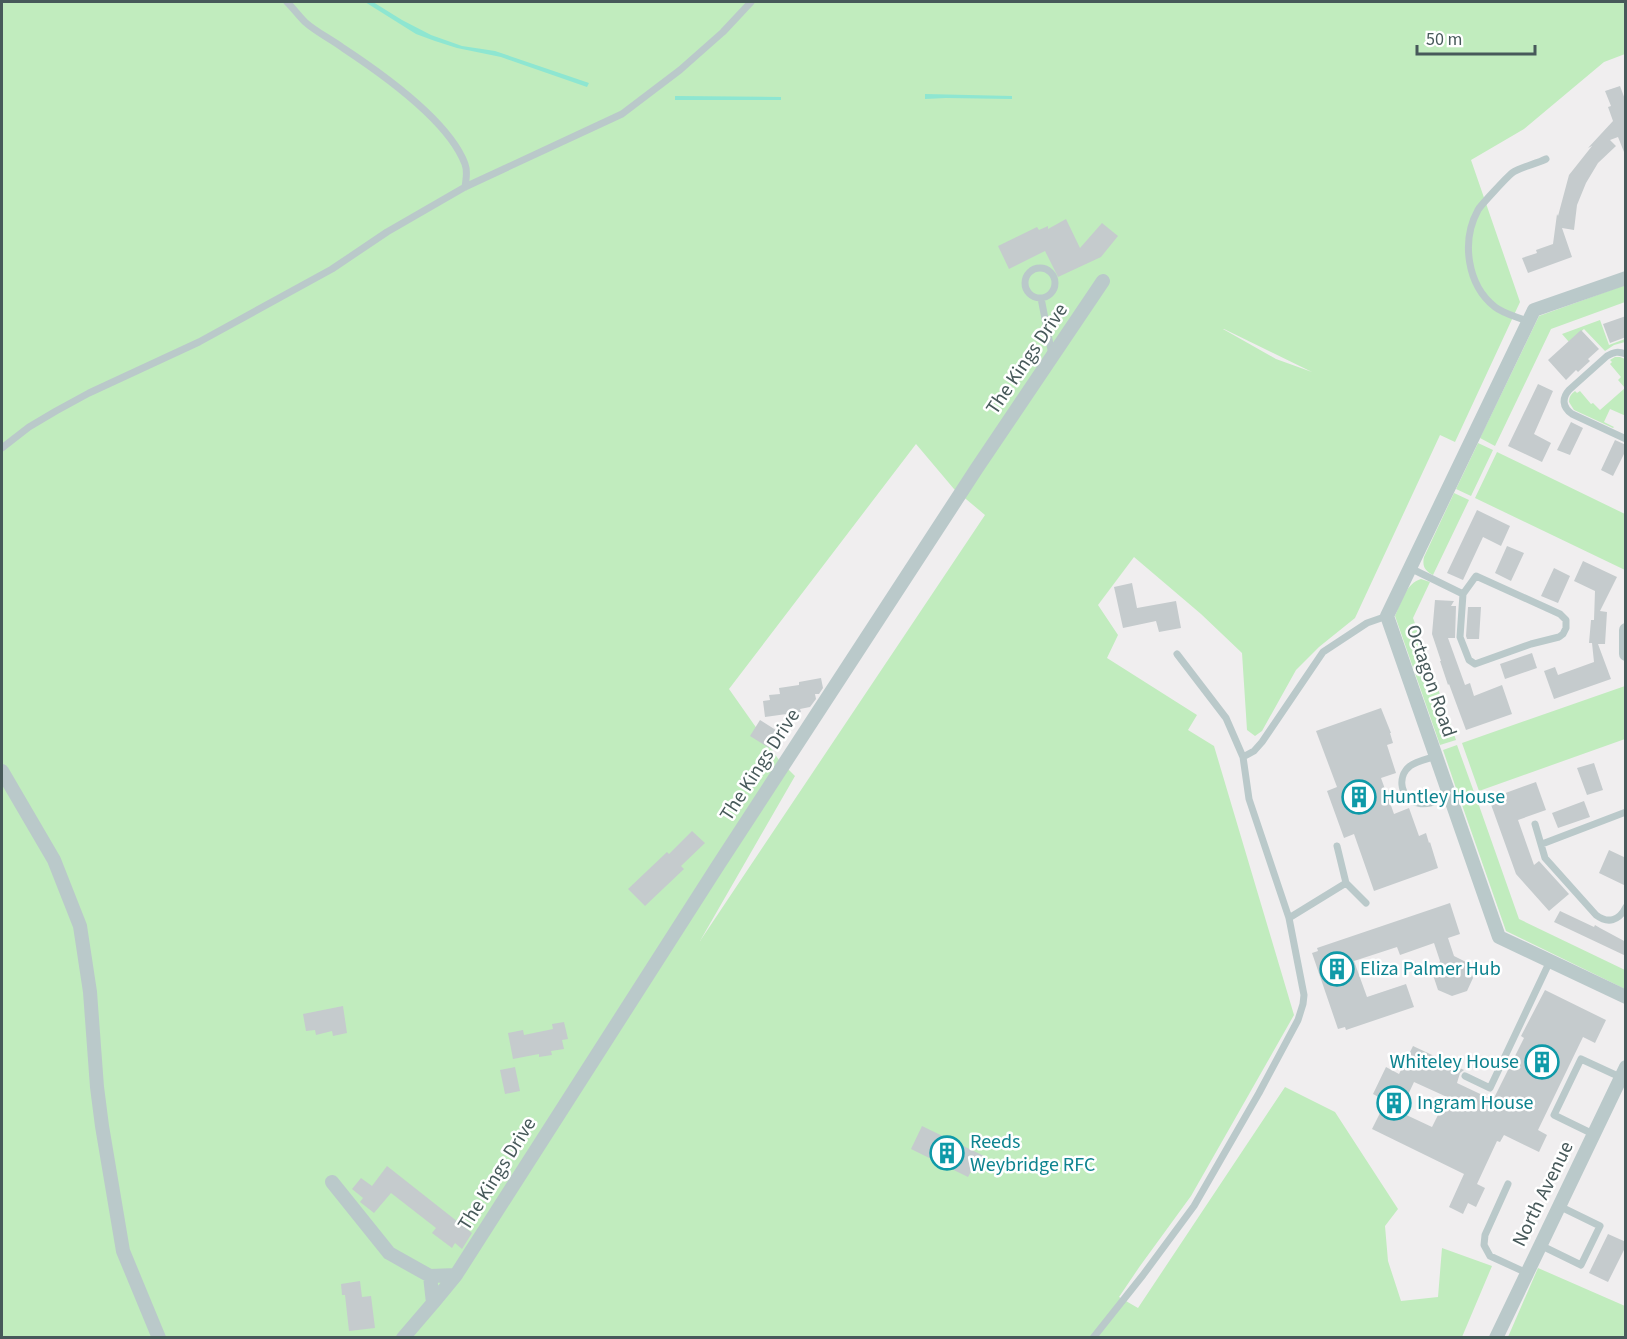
<svg xmlns="http://www.w3.org/2000/svg" width="1627" height="1339" viewBox="0 0 1627 1339" font-family="'Source Sans 3',sans-serif">
	<rect width="100%" height="100%" fill="#f0eeef"/>
	<path fill="#c1ecbe" fill-rule="evenodd" d="M2,2H1625V54L1604,62L1524,129L1471,160L1520,302L1455,442L1440,435L1355,618L1319,647L1296,670L1262,731L1255,736L1247,730L1242,653L1201,614L1134,557L1098,605L1118,635L1107,658L1197,715L1188,730L1214,746L1294,1015L1191,1196L1140,1266L1119,1297L1138,1308L1285,1087L1335,1112L1398,1209L1385,1226L1388,1261L1401,1301L1438,1297L1442,1248L1492,1266L1462,1337H2ZM1223,329H1224L1312,372L1276,359ZM916,444L954,489L985,515L700,941L795,776L779,760L729,689Z
		M1625,285V302L1551,329L1495,446L1480,438L1539,316Z
		M1600,320L1609,345L1625,339V342L1614,345L1605,351L1584,329L1569,342L1562,334Z
		M1615,357H1620L1625,359L1626,416L1610,409L1604,422L1614,427L1613,428L1574,410L1569,402C1569,397 1571,394 1575,391L1577,393L1580,391L1591,404L1593,403L1600,410L1625,388L1618,380L1621,377L1610,364L1612,362L1610,360Z
		M1478,443L1493,450L1471,496L1456,489Z
		M1497,452L1625,514V570L1475,498Z
		M1454,493L1469,500L1433,575C1425,571 1422,566 1424,557Z
		M1421,579L1430,582L1413,618L1456,740L1440,745L1395,616C1401,603 1406,583 1421,579Z
		M1625,686V739L1479,791L1462,743Z
		M1457,745L1474,792L1459,797L1443,750Z
		M1476,797L1519,919L1625,970V989L1506,931L1461,802Z
		M1538,1268L1625,1306V1337H1508Z"/>
	<path fill="#8ee6d1" d="M365,2H373L402,20L431,35L462,46L495,51L589,83L587,87L501,57L457,48L435,41L416,34Z
		M925,94L1012,96V99L946,98L925,99Z
		M675,96L781,97V100H675Z"/>
	<path fill="#c5cbcd" fill-rule="evenodd" d="M1620,86L1626,102V152H1624L1618,137L1610,140L1616,146L1598,163L1586,183L1577,205L1574,230L1562,228L1572,257L1528,273L1522,258L1537,253L1536,250L1553,244L1557,214L1558,216L1569,175L1592,146L1588,148L1613,121L1608,107L1611,106L1605,91Z
		M1066,219L1080,248L1102,223L1118,236L1101,257L1058,277L1045,251L1009,269L998,246L1037,227L1039,230L1048,226V229Z
		M1626,316V337L1610,343L1603,324Z
		M1581,330L1599,349L1588,359L1590,361L1578,372L1576,370L1566,380L1548,360Z
		M1538,384L1553,391L1534,434L1551,443L1542,462L1508,446Z
		M1571,422L1583,428L1570,455L1557,450Z
		M1615,440L1626,445V450L1613,476L1601,470Z
		M1477,510L1510,526L1501,546L1483,537L1463,580L1447,573Z
		M1507,546L1524,553L1511,581L1495,573Z
		M1583,561L1617,577L1600,611L1607,612L1605,644H1598L1611,679L1554,699L1544,671L1555,667L1558,675L1594,662L1592,643H1589L1591,620H1594L1595,591L1574,581Z
		M1554,568L1570,576L1558,603L1541,596Z
		M1132,583L1137,608L1176,601L1181,628L1159,632L1156,621L1123,628L1114,587Z
		M1435,600L1454,601L1451,606H1456L1455,638H1448L1465,685L1470,683L1474,696L1502,685L1512,714L1466,730L1449,684L1448,685L1440,661H1441L1432,634Z
		M1468,607H1481L1479,639H1467L1466,636Z
		M1532,653L1537,668L1505,679L1500,664Z
		M821,678L823,688L819,694H815L816,699L810,707L800,709L801,712L765,717L763,701L770,700L769,695L780,694L779,688L799,685V682Z
		M1381,708L1391,733H1390L1393,743L1387,745L1396,773L1381,778L1394,814L1409,808L1419,836L1426,833L1429,843L1430,842L1438,868L1374,891L1354,834L1344,838L1327,791L1337,787L1316,731Z
		M760,720L779,732L769,748L750,736Z
		M1594,763L1603,790L1587,795L1577,768Z
		M1536,782L1546,810L1518,820L1534,865L1539,861L1569,894L1549,911L1516,874L1489,799Z
		M1584,801L1590,817L1558,828L1552,813Z
		M692,831L705,843L681,866L684,869L645,906L628,889L667,852L669,854Z
		M1609,850L1626,858V886L1599,873Z
		M1450,903L1460,934L1448,938L1454,956L1468,963L1473,978L1467,991L1452,996L1438,990L1433,975L1440,961L1434,943L1400,955L1397,947L1354,961L1367,997L1406,984L1414,1007L1346,1030L1345,1027L1338,1029L1312,953L1318,951L1317,948Z
		M1560,911L1594,927L1595,925L1600,928L1626,942V956L1554,922Z
		M1545,990L1606,1020L1595,1043L1583,1037L1538,1130L1547,1135L1539,1152L1504,1135L1500,1142L1497,1141L1477,1184L1485,1188L1476,1207L1468,1203L1463,1214L1449,1207L1464,1174L1372,1129L1386,1101L1373,1094L1386,1067L1399,1074L1413,1046L1464,1070L1460,1073L1457,1083L1493,1100L1524,1038L1521,1036ZM1414,1082L1447,1097L1432,1127L1400,1112Z
		M343,1006L347,1033L333,1036L332,1031L316,1035L315,1030L306,1031L303,1014Z
		M564,1022L568,1039L562,1040L564,1049L551,1051L552,1055L539,1057V1054L513,1059L508,1033L523,1030L524,1035L553,1029L552,1024Z
		M515,1067L520,1091L505,1094L500,1070Z
		M922,1126L984,1156L977,1170L973,1168L968,1177L911,1149Z
		M387,1166L472,1233L462,1249L455,1243L452,1248L432,1233L436,1228L391,1193L374,1213L360,1202L363,1198L352,1189L361,1178L372,1186Z
		M1608,1234L1626,1242V1246L1608,1282L1589,1273Z
		M360,1281L362,1297L371,1296L375,1328L349,1331L345,1295H342L341,1284Z"/>
	<g fill="none" stroke-linecap="round" stroke-linejoin="round">
		<path stroke="#bac9ca" stroke-width="7" d="M287,2C293,8 299,16 305,22C316,32 331,39 343,48C381,73 449,121 465,164C468,172 466,179 465,187
			M1025 283a15 15 0 1 1 30 0a15 15 0 1 1-30 0Z
			M1041,298L1052,355
			M1529,322C1518,317 1504,314 1495,307C1467,285 1461,241 1478,210C1480,206 1507,177 1512,173C1521,167 1536,164 1546,159
			M1626,354C1618,351 1614,352 1607,356L1569,390C1562,398 1562,407 1572,414L1626,439
			M2,448L29,427L56,411L89,393L199,342L332,269L387,232L465,187L622,114L680,70L723,32L751,2
			M1410,568L1463,594L1460,637L1469,660L1475,664L1531,644L1559,637L1563,634L1566,628V620L1560,614L1476,576L1463,594
			M1436,756C1428,759 1417,761 1410,766C1396,777 1401,800 1418,803C1429,806 1441,799 1450,796
			M1243,757L1254,751L1262,742L1323,652L1367,623L1387,616
			M1535,824L1545,858L1596,915C1608,924 1619,921 1626,907
			M1542,844L1626,812
			M1337,846L1346,883L1366,903
			M1289,918L1346,883
			M1465,1076L1490,1088L1550,961
			M1593,1134L1554,1115L1581,1059L1620,1077
			M1508,1184L1485,1235L1484,1245L1490,1256L1527,1273
			M1540,1245L1581,1265L1600,1226L1559,1206
			M1093,1338L1143,1275L1194,1206L1259,1093L1298,1020L1303,1004L1304,995L1289,918L1249,799L1243,757L1226,718L1177,654"/>
		<path stroke="#bac9ca" stroke-width="14" d="M1626,278L1534,310L1387,616L1499,937L1626,997
			M1626,630V654
			M2,771L54,860L80,926L90,992L97,1087L102,1126L123,1251L159,1338
			M332,1182L389,1253L430,1276L456,1275L717,867L977,468L1103,281
			M433,1303L456,1275
			M403,1338L433,1303L430,1276
			M1496,1338L1626,1067"/>
	</g>
	<defs>
		<symbol id="building-ring" viewBox="-11 -11 22 22"><circle r="9.5" fill="#fff" stroke="#0f9aa8" stroke-width="1.5"/><path d="M-4-6H4V6H1V3H-1V6H-4ZM-2.5-4.3h1.7v1.8h-1.7ZM.8-4.3h1.7v1.8H.8ZM-2.5-1h1.7V.8h-1.7ZM.8-1h1.7V.8H.8Z" fill="#0f9aa8"/></symbol>
	</defs>
	<g fill-rule="evenodd">
		<use href="#building-ring" x="1340" y="778" width="38" height="38"/>
		<use href="#building-ring" x="1318" y="950" width="38" height="38"/>
		<use href="#building-ring" x="1523" y="1043" width="38" height="38"/>
		<use href="#building-ring" x="1375" y="1084" width="38" height="38"/>
		<use href="#building-ring" x="928" y="1134" width="38" height="38"/>
	</g>
	<g text-anchor="middle" dominant-baseline="central" stroke-width="5" stroke-linejoin="round" paint-order="stroke">
		<g font-size="20" fill="#47595a" stroke="#fff">
			<text transform="translate(1027 359) rotate(-56)">The Kings Drive</text>
			<text transform="translate(1431 681) rotate(71)">Octagon Road</text>
			<text transform="translate(760 765) rotate(-57)">The Kings Drive</text>
			<text transform="translate(497 1174) rotate(-58)">The Kings Drive</text>
			<text transform="translate(1543 1194) rotate(-64)">North Avenue</text>
		</g>
		<g font-size="20" fill="#0d838f" stroke="#fff" text-anchor="start">
			<text x="1382" y="797">Huntley House</text>
			<text x="1360" y="969">Eliza Palmer Hub</text>
			<text x="1519" y="1062" text-anchor="end">Whiteley House</text>
			<text x="1417" y="1103">Ingram House</text>
			<text x="970" y="1142">Reeds<tspan x="970" dy="23">Weybridge RFC</tspan></text>
		</g>
	</g>
	<rect width="1627" height="1339" fill="none" stroke="#47595a" stroke-width="6"/>
	<path d="M1417 45v9h118v-9" fill="none" stroke="#47595a" stroke-width="3"/>
	<text x="1426" y="45" font-size="18" fill="#47595a" stroke="#ffffff" stroke-width="4.5" paint-order="stroke">50 m</text>
</svg>
